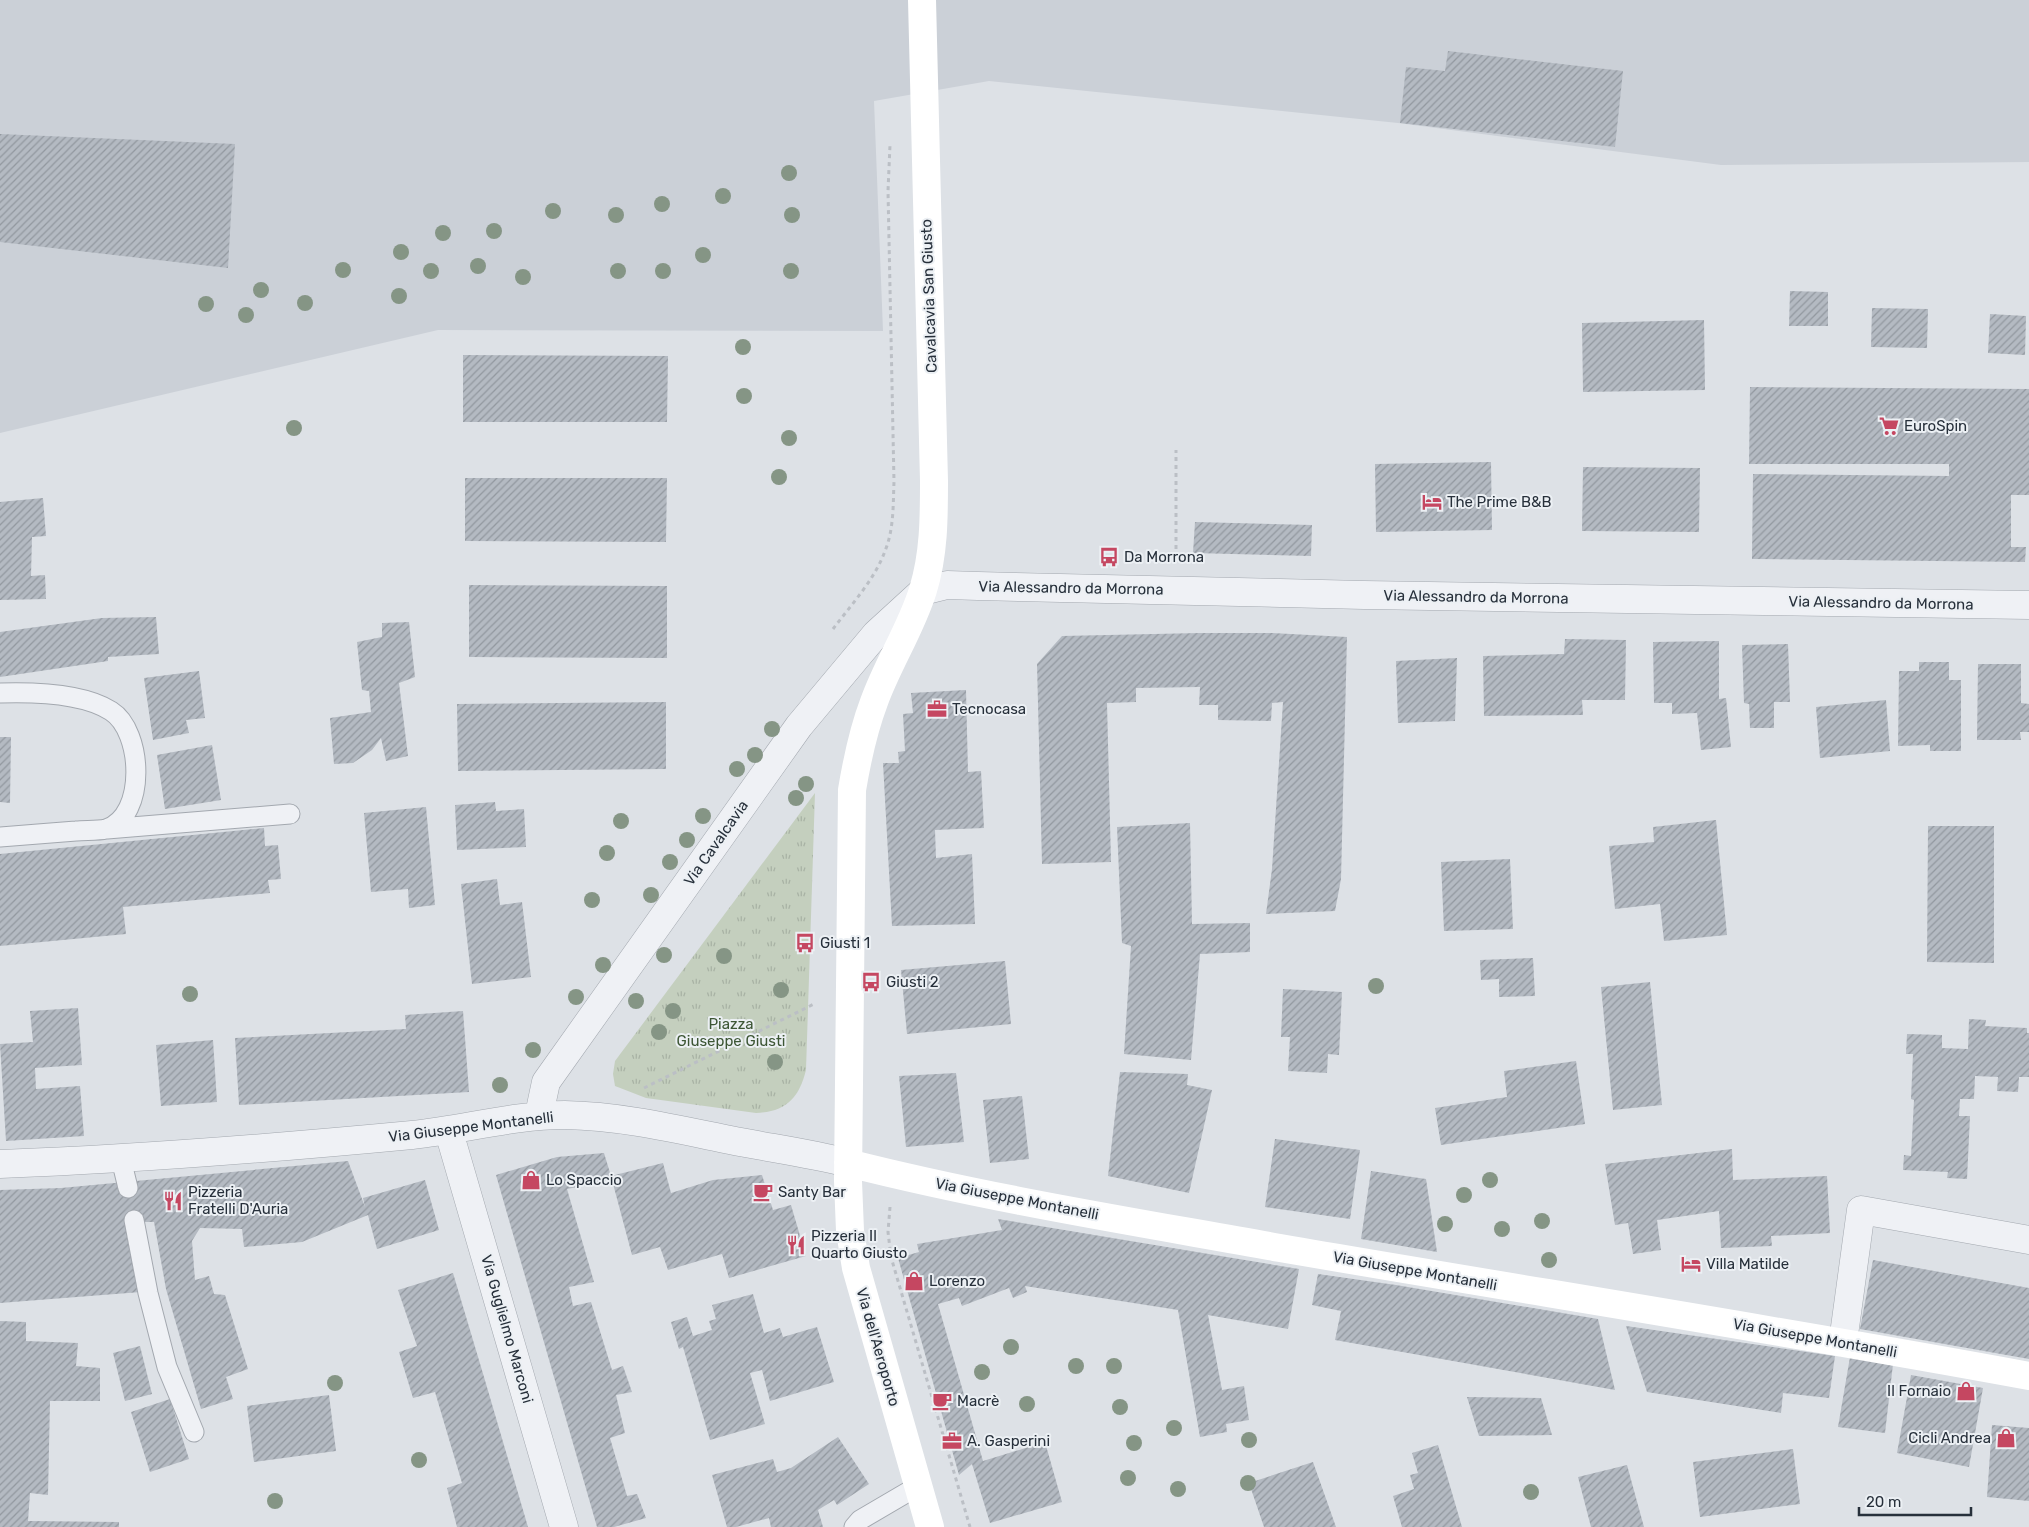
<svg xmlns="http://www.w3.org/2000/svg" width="2029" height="1527" viewBox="0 0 2029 1527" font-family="Rubik,sans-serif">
	<defs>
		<pattern id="park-tufts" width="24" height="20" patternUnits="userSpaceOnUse" patternTransform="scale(1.25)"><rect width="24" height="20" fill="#c4cfbe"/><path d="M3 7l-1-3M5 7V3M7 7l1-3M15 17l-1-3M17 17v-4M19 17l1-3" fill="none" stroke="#a8b2a4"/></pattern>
		<pattern id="building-hatch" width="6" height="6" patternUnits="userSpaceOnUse" patternTransform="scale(1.25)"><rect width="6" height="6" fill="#b4bac2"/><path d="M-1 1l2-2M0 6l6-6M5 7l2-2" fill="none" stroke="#92989f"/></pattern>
	</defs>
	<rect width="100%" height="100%" fill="#dde1e6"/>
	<path fill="#cbd0d7" d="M0,0H2029V162L1721,165L1398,123L989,81L874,101L883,331L438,330L0,433Z"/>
	<path fill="url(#park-tufts)" d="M815,793L806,1070C799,1098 786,1112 756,1113L646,1098L615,1086L613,1074L615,1061Z"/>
	<path fill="url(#building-hatch)" d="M1448,51L1623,71L1615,147L1400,123L1406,67L1445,71Z
		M0,134L235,144L228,268L0,242Z
		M1790,291L1828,292V326H1789Z
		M1872,308L1928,309L1927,348L1871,347Z
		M1990,314L2026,316L2025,355L1988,353Z
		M1704,320L1705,390L1583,392L1582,323Z
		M463,355L668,356L667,422H463Z
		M1750,387L2029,389V495H2011V547H2026L2025,562L1752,559L1753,474L1949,476V464H1749Z
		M1491,462L1492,530L1376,532L1375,464Z
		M1583,467L1700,468L1699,532L1582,531Z
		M465,478H667L666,542L465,541Z
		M43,498L46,536L32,537L31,576L45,575L46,599L0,600V502Z
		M1195,522L1312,525L1311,556L1193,553Z
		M469,585L667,586V658L469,657Z
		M156,617L159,654L108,657V661L0,677V632L102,618Z
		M409,622L415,677L399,683L408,756L386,761L381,738L372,750L353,763L334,764L330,718L371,712L369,691L362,690L357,642L382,637V623Z
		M1200,633H1272L1347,637L1341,879L1335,911L1266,914L1272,869L1283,702L1272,703L1271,721L1218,720V705H1199L1200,687L1136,688V702L1107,703L1111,862L1042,864L1037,664L1062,636Z
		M1565,639L1626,640L1625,700H1582L1583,715L1484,716L1483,656L1564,654Z
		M1719,641V699L1726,698L1731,747L1701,750L1697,713L1672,714V703H1654L1653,642Z
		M1788,644L1790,702H1774V728H1750L1749,704L1744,703L1742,645Z
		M1457,658L1455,721L1398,723L1396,661Z
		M1919,662H1949V680H1961V751H1930V745L1898,746L1899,671H1919Z
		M1978,664H2021V703L2029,704V732H2020L2021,740H1977Z
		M199,671L205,718L186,720L189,733L153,740L144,678Z
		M966,690L968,772L981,771L984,828L935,830L936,858L972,854L975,924L892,926L883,763H899L898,752L905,751L903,714L913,713L911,693Z
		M1886,700L1890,751L1820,758L1816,707Z
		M666,702V769L458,771L457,704Z
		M0,737H11L10,803L0,802Z
		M212,745L221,800L165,809L157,755Z
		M495,802L496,811L524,809L526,847L457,850L455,805Z
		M426,807L435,905L409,908L408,889L371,892L364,813Z
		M1716,820L1727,935L1664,941L1660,904L1615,909L1609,846L1654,842L1653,827Z
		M1190,823L1192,924L1250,923V952L1200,954L1191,1060L1124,1054L1131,946L1122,943L1117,827Z
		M1928,826H1994V963L1927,962Z
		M264,828L265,846L278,845L281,879L268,880L270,893L123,907L126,934L0,946V854Z
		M1510,859L1513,929L1444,931L1441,862Z
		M497,879L500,905L522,902L531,977L472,984L461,884Z
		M1533,958L1535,996L1499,997V979L1481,980L1480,960Z
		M1005,961L1011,1024L907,1034L901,970Z
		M1650,982L1662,1105L1613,1110L1601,987Z
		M1283,989L1342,992L1339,1055L1328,1054L1327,1073L1288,1071L1290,1037H1281Z
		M78,1008L82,1065L35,1068L36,1089L80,1086L84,1136L6,1141L0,1044L33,1042L30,1011Z
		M463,1011L469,1092L239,1105L235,1038L406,1029L405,1015Z
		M1969,1019L1986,1020L1985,1026L2027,1028V1033H2029V1077H2019L2018,1092L1997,1091L1998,1077L1975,1076L1974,1099H1960L1959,1116H1970L1967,1179L1947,1178L1948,1172L1903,1170L1904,1155L1911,1156L1914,1100L1911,1099L1913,1054H1906L1907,1034L1942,1035V1048L1968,1049Z
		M213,1040L217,1102L161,1106L156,1045Z
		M1576,1061L1585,1124L1441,1145L1435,1108L1507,1097L1504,1071Z
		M1120,1072L1188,1074L1187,1085L1212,1090L1189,1193L1108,1176Z
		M956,1073L964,1142L906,1147L899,1076Z
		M1022,1096L1029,1159L990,1163L983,1100Z
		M1275,1139L1360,1150L1350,1219L1265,1207Z
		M1732,1149L1733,1180L1827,1176L1830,1233L1771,1236L1772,1246L1721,1248L1719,1211L1657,1220L1661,1250L1633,1254L1628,1223L1615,1225L1605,1164Z
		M604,1153L611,1176L663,1163L671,1193L713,1180L762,1175L773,1210L791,1205L806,1256L729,1278L722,1254L668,1270L660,1247L632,1255L612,1180L567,1189L594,1282L569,1287L573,1306L591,1302L612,1370L623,1366L632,1392L616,1395L625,1433L610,1438L627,1496L637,1494L646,1518L614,1527H597L496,1175L557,1157Z
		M348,1161L365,1207L363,1198L425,1180L439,1230L377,1249L368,1215L302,1242L244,1247L242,1229L200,1228L192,1241L195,1280L209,1276L214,1294L225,1295L248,1369L226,1377L233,1399L201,1409L166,1289L154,1222H126L141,1292L0,1303V1190L61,1188Z
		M1371,1171L1426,1179L1437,1252L1361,1239Z
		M998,1219L1299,1269L1288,1329L1208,1315L1222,1390L1244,1386L1249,1420L1226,1424L1227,1432L1200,1437L1178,1310L1025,1286L1027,1292L1013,1298L1009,1288L962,1306L959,1298L938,1304L983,1461L1045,1442L1062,1502L990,1523L972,1464L959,1475L898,1258L919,1252L917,1244L1002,1230Z
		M1873,1260L2029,1288V1359L1860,1329Z
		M453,1273L484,1377L528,1527H457L447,1488L462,1483L435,1392L413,1398L399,1352L417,1346L398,1290Z
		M1318,1274L1396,1285L1598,1319L1615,1390L1335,1340L1341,1311L1312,1305Z
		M753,1294L764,1333L780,1328L783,1337L817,1327L834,1382L770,1401L762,1370L750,1373L765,1424L710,1440L683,1347L679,1349L671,1322L687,1317L693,1336L712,1330L709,1321L716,1319L712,1305Z
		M0,1321L26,1322V1341L78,1343L76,1366L100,1368V1401H50L48,1495L30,1493L28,1521L119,1522V1527H0Z
		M1626,1326L1835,1356L1829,1398L1783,1393L1781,1413L1647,1392Z
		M140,1346L152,1394L125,1401L113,1353Z
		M1850,1357L1893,1364L1885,1433L1838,1427Z
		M1911,1375L1983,1388L1969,1467L1897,1453Z
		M329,1395L336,1451L254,1462L247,1406Z
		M1467,1397L1541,1398L1552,1435L1479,1436Z
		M170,1399L189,1459L150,1472L131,1412Z
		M1992,1425L2029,1428V1501L1987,1497Z
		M838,1437L869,1484L837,1505L834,1500L818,1510L823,1527H771L769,1518L736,1527H727L712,1475L773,1459L777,1472L791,1468Z
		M1438,1445L1462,1527H1402L1393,1496L1414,1489L1410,1475L1418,1473L1412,1453Z
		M1793,1449L1800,1504L1700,1517L1693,1462Z
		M1313,1462L1336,1527H1264L1249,1483Z
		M1627,1465L1644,1527H1591L1578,1477Z"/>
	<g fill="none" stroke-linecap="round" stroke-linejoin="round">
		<defs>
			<path id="lane" d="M0,693C33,692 83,693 111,711C143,731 147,816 106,829C97,831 85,830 76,831C51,833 25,835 0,837
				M107,829L290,814
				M121,1159L128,1188
				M134,1220L148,1293L167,1367L194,1432
				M854,1527L860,1520L918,1486"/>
			<path id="street" d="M539,1115L546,1082L799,726L876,634L923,591L947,585L978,586L1364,595L2029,605
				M449,1132L564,1527
				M0,1164C138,1159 274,1148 412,1135C463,1130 513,1115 565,1115C621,1116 676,1129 730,1140C770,1148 809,1153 848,1163
				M1843,1342L1861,1210L2029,1240"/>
		</defs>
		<use href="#lane" stroke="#a3a8af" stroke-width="21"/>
		<use href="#street" stroke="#a3a8af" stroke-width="29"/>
		<path stroke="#bbbfc5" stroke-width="3" stroke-dasharray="4 4" stroke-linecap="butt" d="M1176,557V450
			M833,629C851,605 875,579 885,551C894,529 893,505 894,482L888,191L890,145
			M644,1088L814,1004
			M890,1207L888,1232L891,1257L970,1527"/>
		<use href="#lane" stroke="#eff1f5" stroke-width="19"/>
		<use href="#street" stroke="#eff1f5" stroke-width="28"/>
		<path stroke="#fff" stroke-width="28" d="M922,0L934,481C934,518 934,554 923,590C911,629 888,663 874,702C863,731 857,760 852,790L848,1181L850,1231L856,1268L930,1527
			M848,1163C990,1199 1136,1222 1280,1248C1530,1291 1780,1330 2029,1376"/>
	</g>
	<g fill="#859585">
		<circle cx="789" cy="173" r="8"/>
		<circle cx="723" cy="196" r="8"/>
		<circle cx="662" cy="204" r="8"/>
		<circle cx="553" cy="211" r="8"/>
		<circle cx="616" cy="215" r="8"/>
		<circle cx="792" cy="215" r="8"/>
		<circle cx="494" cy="231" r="8"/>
		<circle cx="443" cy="233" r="8"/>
		<circle cx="401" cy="252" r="8"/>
		<circle cx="703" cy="255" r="8"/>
		<circle cx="478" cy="266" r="8"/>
		<circle cx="343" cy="270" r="8"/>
		<circle cx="431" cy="271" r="8"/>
		<circle cx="618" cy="271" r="8"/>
		<circle cx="663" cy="271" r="8"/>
		<circle cx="791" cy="271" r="8"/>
		<circle cx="523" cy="277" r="8"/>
		<circle cx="261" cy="290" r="8"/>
		<circle cx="399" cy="296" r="8"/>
		<circle cx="305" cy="303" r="8"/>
		<circle cx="206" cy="304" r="8"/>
		<circle cx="246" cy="315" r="8"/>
		<circle cx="743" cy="347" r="8"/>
		<circle cx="744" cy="396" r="8"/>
		<circle cx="294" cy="428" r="8"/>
		<circle cx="789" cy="438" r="8"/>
		<circle cx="779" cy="477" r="8"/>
		<circle cx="772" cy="729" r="8"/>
		<circle cx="755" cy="755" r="8"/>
		<circle cx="737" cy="769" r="8"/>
		<circle cx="806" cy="784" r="8"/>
		<circle cx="796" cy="798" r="8"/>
		<circle cx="703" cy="816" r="8"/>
		<circle cx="621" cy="821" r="8"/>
		<circle cx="687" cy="840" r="8"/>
		<circle cx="607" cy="853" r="8"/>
		<circle cx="670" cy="862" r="8"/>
		<circle cx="651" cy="895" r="8"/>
		<circle cx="592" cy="900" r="8"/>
		<circle cx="664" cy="955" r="8"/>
		<circle cx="724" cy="956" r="8"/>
		<circle cx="603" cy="965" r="8"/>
		<circle cx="1376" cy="986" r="8"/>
		<circle cx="781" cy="990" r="8"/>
		<circle cx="190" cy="994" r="8"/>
		<circle cx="576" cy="997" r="8"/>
		<circle cx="636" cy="1001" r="8"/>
		<circle cx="673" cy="1011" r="8"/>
		<circle cx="659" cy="1032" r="8"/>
		<circle cx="533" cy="1050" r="8"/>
		<circle cx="775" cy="1062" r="8"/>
		<circle cx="500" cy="1085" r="8"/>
		<circle cx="1490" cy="1180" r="8"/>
		<circle cx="1464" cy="1195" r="8"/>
		<circle cx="1542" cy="1221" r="8"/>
		<circle cx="1445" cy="1224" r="8"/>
		<circle cx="1502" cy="1229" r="8"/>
		<circle cx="1549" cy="1260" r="8"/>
		<circle cx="1011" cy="1347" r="8"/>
		<circle cx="1076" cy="1366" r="8"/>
		<circle cx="1114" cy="1366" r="8"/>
		<circle cx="982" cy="1372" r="8"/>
		<circle cx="335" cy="1383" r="8"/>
		<circle cx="1027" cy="1404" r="8"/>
		<circle cx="1120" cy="1407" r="8"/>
		<circle cx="1174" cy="1428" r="8"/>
		<circle cx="1249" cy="1440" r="8"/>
		<circle cx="1134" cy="1443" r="8"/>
		<circle cx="419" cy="1460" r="8"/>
		<circle cx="1128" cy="1478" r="8"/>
		<circle cx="1248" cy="1483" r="8"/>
		<circle cx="1178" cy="1489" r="8"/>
		<circle cx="1531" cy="1492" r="8"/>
		<circle cx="275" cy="1501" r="8"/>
	</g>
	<defs>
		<symbol id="supermarket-bare" viewBox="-9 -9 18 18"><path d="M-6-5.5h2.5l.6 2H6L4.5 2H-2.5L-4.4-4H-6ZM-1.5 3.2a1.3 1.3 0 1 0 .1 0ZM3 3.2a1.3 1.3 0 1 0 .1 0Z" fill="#c54761" stroke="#ecf0f4" stroke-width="2.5" paint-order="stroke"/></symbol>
		<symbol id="hotel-bare" viewBox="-9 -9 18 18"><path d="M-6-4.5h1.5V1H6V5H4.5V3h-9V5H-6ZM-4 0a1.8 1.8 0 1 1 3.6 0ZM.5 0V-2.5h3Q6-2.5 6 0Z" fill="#c54761" stroke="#ecf0f4" stroke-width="2.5" paint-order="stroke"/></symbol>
		<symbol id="bus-bare" viewBox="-9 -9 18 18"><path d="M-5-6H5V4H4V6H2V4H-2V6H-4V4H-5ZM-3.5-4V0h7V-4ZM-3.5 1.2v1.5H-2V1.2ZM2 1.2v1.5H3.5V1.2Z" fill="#c54761" stroke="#ecf0f4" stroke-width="2.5" paint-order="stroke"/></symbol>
		<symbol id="office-bare" viewBox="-9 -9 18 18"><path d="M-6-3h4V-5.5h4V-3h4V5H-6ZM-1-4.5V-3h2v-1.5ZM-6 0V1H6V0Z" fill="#c54761" stroke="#ecf0f4" stroke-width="2.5" paint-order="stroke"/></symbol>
		<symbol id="shop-bare" viewBox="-9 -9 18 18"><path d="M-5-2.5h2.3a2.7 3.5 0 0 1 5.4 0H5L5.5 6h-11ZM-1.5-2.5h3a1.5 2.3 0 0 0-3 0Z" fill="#c54761" stroke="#ecf0f4" stroke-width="2.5" paint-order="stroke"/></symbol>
		<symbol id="cafe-bare" viewBox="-9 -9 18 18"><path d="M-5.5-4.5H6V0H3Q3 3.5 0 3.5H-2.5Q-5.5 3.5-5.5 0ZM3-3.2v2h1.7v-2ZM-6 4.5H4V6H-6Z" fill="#c54761" stroke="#ecf0f4" stroke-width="2.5" paint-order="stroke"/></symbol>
		<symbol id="restaurant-bare" viewBox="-9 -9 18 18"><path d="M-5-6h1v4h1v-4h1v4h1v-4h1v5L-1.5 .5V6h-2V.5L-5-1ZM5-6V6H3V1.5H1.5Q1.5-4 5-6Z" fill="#c54761" stroke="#ecf0f4" stroke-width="2.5" paint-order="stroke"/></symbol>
	</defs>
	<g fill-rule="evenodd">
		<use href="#supermarket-bare" x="1875" y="412" width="28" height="28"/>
		<use href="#hotel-bare" x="1418" y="488" width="28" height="28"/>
		<use href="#bus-bare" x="1095" y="543" width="28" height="28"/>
		<use href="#office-bare" x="923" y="695" width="28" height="28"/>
		<use href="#bus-bare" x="791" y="929" width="28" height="28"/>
		<use href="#bus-bare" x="857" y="968" width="28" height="28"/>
		<use href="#shop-bare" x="517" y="1166" width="28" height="28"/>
		<use href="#cafe-bare" x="749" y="1178" width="28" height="28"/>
		<use href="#restaurant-bare" x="159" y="1187" width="28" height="28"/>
		<use href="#restaurant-bare" x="782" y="1231" width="28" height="28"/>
		<use href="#hotel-bare" x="1677" y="1250" width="28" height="28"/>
		<use href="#shop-bare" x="900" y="1267" width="28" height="28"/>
		<use href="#shop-bare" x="1952" y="1377" width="28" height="28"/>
		<use href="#cafe-bare" x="928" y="1387" width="28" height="28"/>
		<use href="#shop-bare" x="1992" y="1424" width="28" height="28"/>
		<use href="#office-bare" x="938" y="1427" width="28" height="28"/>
	</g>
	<g text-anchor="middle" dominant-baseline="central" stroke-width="4" stroke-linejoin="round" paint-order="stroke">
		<g font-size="15" fill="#27303b" stroke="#ecf0f4">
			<text transform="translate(929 296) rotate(-92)">Cavalcavia San Giusto</text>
			<text transform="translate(1071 588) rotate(1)">Via Alessandro da Morrona</text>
			<text transform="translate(1476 597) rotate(1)">Via Alessandro da Morrona</text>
			<text transform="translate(1881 603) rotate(1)">Via Alessandro da Morrona</text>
			<text transform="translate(716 843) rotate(-55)">Via Cavalcavia</text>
			<text transform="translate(471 1127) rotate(-7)">Via Giuseppe Montanelli</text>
			<text transform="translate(1017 1199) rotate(11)">Via Giuseppe Montanelli</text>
			<text transform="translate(1415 1271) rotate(10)">Via Giuseppe Montanelli</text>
			<text transform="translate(507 1329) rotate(74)">Via Guglielmo Marconi</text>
			<text transform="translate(1815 1338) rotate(10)">Via Giuseppe Montanelli</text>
			<text transform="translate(878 1347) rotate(74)">Via dell'Aeroporto</text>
		</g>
		<g font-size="15" fill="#27303b" stroke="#ecf0f4" text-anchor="start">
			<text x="1904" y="426">EuroSpin</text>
			<text x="1447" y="502">The Prime B&amp;B</text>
			<text x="1124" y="557">Da Morrona</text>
			<text x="952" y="709">Tecnocasa</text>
			<text x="820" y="943">Giusti 1</text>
			<text x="886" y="982">Giusti 2</text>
			<text x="546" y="1180">Lo Spaccio</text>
			<text x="188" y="1192">Pizzeria<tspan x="188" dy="17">Fratelli D'Auria</tspan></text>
			<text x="778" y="1192">Santy Bar</text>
			<text x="811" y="1236">Pizzeria Il<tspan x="811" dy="17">Quarto Giusto</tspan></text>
			<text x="1706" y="1264">Villa Matilde</text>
			<text x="929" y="1281">Lorenzo</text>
			<text x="1951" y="1391" text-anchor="end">Il Fornaio</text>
			<text x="957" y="1401">Macrè</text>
			<text x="1991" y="1438" text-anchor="end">Cicli Andrea</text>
			<text x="967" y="1441">A. Gasperini</text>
		</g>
		<g font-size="15" fill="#3d5635" stroke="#ecf0f4">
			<text x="731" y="1024">Piazza<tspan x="731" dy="17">Giuseppe Giusti</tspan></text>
		</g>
	</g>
	<path d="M1859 1507v8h112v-8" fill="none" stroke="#27303b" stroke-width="2.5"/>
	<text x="1866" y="1507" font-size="15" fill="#27303b" stroke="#ecf0f4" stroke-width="4" paint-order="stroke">20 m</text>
</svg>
